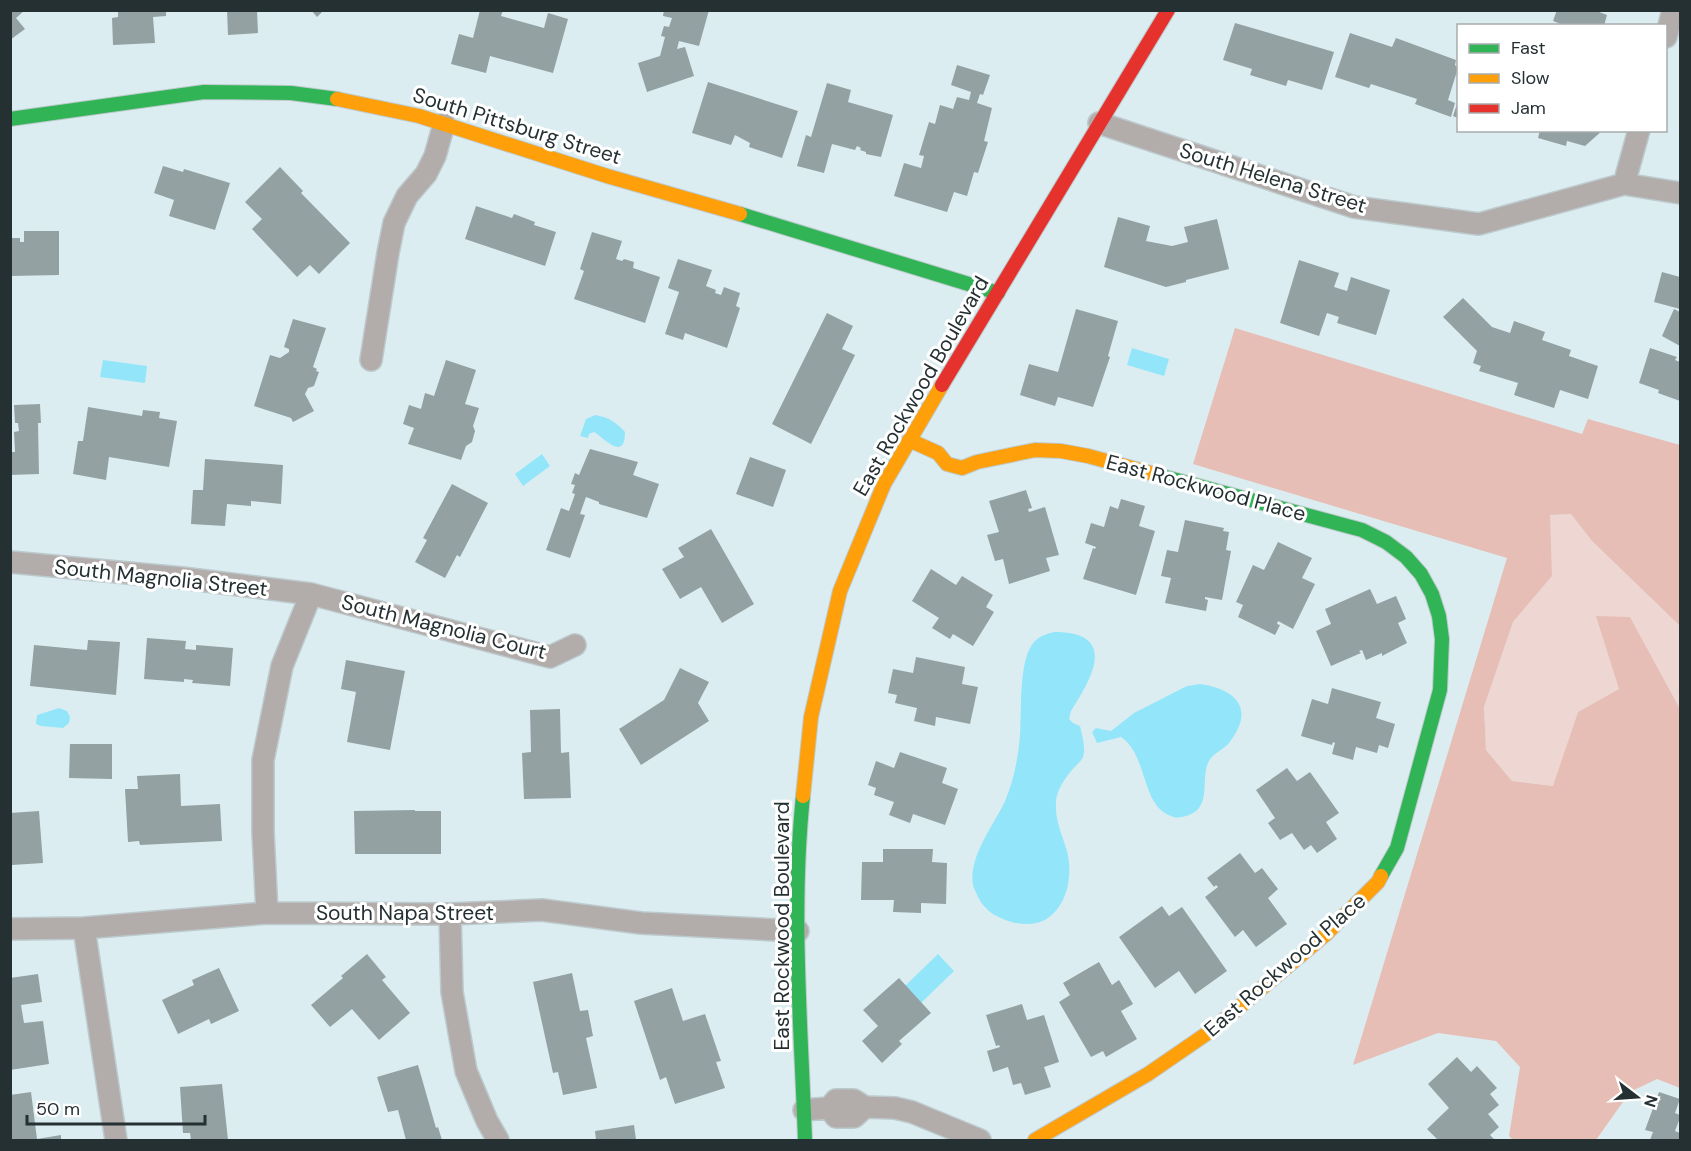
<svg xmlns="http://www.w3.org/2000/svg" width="1691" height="1151" viewBox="0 0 1691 1151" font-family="'DM Sans',sans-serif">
	<rect width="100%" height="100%" fill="#dcedf1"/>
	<path fill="#eed7d2" d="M1571,514L1592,541L1680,626V709L1630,617L1619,689L1578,712L1554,786L1512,781L1486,750L1484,707L1513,622L1552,576L1549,515Z"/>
	<path fill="#e6beb6" d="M1235,328L1582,434L1588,419L1680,445V626L1592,541L1571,514L1550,515L1552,576L1513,622L1484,707L1486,750L1512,781L1553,786L1578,712L1619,689L1596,616L1630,617L1680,709V1088L1657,1079L1630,1092L1596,1140H1513L1509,1136L1520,1067L1496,1041L1438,1033L1353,1065L1507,558L1193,464Z"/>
	<path fill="#93e6fa" d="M1132,348L1169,359L1164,376L1127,365Z
		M103,360L147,366L145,383L100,377Z
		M595,415C608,417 616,422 625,432C625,463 603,437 594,432L589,434L588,438L580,436L586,419Z
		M542,454L550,466L523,486L515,474Z
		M1054,632C1119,632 1092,678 1071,711L1069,719L1073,723L1080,726C1082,735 1086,748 1083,757C1081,762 1075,766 1071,771C1064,780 1056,791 1056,803C1055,821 1062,834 1067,851C1073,875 1068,906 1045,920C1032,927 1013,924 1001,918C992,915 982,906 978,897C977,894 974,889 973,885C968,857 994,825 1005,801C1014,780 1018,758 1020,735C1022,711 1018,660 1034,642C1039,636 1047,634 1054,632Z
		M1200,684C1236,689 1256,709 1229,743C1224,749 1216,752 1211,758C1198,774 1214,806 1189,815C1183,817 1177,819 1171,816C1141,806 1148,755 1121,737L1097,743L1092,732L1096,728L1111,731L1134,713L1187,686Z
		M59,708L67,711L70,717L69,723L63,728L41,726L36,724L37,715Z
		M938,954L954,971L921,1003L905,986Z"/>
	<path fill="#93a1a3" d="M10,10H25L16,18L25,29L10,40Z
		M118,10H166V16L153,17L155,43L113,45L112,18L118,17Z
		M227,10H257L258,33L228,35Z
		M311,10H324L317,17Z
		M480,10H503L501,16L544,28L548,13L568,19L553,73L490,56L486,73L451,64L459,34L473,38Z
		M664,10H709L699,46L679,41L677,49L685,47L694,76L647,92L638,63L660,56L665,37L661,36L664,26L669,27L672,18L663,16Z
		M1557,10H1594L1607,15L1604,26H1566L1553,21Z
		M1235,23L1334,52L1322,90L1288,80L1286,86L1250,75L1252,69L1223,60Z
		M1350,33L1392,47L1396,38L1456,60L1455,65L1458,68L1448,100L1455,103L1451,117L1415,104L1417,99L1371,84L1369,88L1335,77Z
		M957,65L990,75L983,95L980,94L977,103L992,108L984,141L988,142L978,173L974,172L967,196L954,192L947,212L894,196L904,163L921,168L924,156L919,155L929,122L935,124L940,105L953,109L957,97L969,100L971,92L951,85Z
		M708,82L798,111L782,158L749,147L750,143L735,135L731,145L692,133Z
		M827,83L851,90L848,102L893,115L881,157L866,154V152L860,150L861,148L857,146L855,150L832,144L824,173L797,166L806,135L811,137Z
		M1458,101V118L1453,116Z
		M1540,130H1603L1585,146L1567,141L1566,146L1538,138Z
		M163,166L183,172L184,169L230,183L215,230L169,216L174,200L154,193Z
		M280,167L303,191L301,193L350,243L319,274L310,265L297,277L252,229L262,219L245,202Z
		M476,206L512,218L514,214L535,222L534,225L556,232L545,266L465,239Z
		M1118,217L1150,226L1146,241L1172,246L1188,242L1184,227L1217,219L1229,269L1186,280V282L1166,287L1104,267Z
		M24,231H59V275L10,276V238H20V242H24Z
		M592,232L622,241L616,259L622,261L624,259L634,262L633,268L660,277L645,323L574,299L584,271L580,269Z
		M678,259L712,270L706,286L716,290L715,293L721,295L724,287L740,293L736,306L740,308L727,348L685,333L683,340L665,334L679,292L668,288Z
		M1299,260L1339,273L1334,287L1347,291L1351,277L1390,290L1376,335L1337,323L1339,317L1327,313L1319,336L1280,323Z
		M1662,272L1680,277V309L1654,302Z
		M1463,298L1492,327L1510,333L1514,321L1545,332L1542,340L1571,350L1569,356L1598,366L1588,399L1560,390L1554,408L1514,395L1518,383L1479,371L1481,366L1473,363L1477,351L1443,317Z
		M1076,309L1118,321L1108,356L1110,357L1093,407L1058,397L1055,406L1020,395L1029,364L1058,372Z
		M1674,309L1680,312V346L1662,336Z
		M827,313L853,326L842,349L855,355L811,444L772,424Z
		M293,319L326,328L313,367L317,369L316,371L319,372L314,386L308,388L305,394L314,411L293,422L291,418L254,406L270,355L280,358L289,352V349L284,347Z
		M1650,348L1677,357L1675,360L1680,362V401L1658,393L1659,390L1639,383Z
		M446,360L476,370L465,404L479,408L473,426L475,431L472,442L466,446L461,460L408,444L414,428L403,424L409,405L421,409L425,393L434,396Z
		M40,404L41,423H38L39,474L10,475V452H15L14,432L19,431L18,423H15L14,405Z
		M88,407L142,416L143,410L160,412L159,418L177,421L169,467L109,457L106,480L73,474L78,441H83Z
		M590,449L638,462L633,475L659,484L647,518L599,504V502L586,497L580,514L585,515L570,558L546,550L561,508L569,511L575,494L572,493L575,485L571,484L575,473L579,475Z
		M750,457L786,470L773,507L736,494Z
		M205,459L283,465L281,504L251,501V506L227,504L225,526L191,524L193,490H203Z
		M452,484L488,503L460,557L457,555L445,578L415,562L427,540L423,538Z
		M1026,490L1032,508L1028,509L1029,512L1045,507L1059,555L1046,558L1050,571L1009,584L1003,559L995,561L987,535L999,532L989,501Z
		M1121,499L1145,506L1139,526L1155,531L1136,595L1083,579L1093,548L1095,549L1096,547L1085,543L1091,523L1104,527L1110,506L1118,509Z
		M1185,520L1224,528L1223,531L1229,532L1226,550L1231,551L1222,600L1205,597V599L1208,600L1206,611L1165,603L1171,578L1161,576L1167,550L1178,552Z
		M711,529L754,604L722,623L701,587L680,599L662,569L684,557L678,548Z
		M1278,542L1312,558L1302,578L1315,584L1293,629L1278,621L1277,624L1280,625L1275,635L1238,617L1243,605L1236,602L1253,565L1264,570Z
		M931,569L956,585L962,576L993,595L986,607L994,612L973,646L953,634L950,639L932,628L939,618L912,601Z
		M1370,589L1377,604L1396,596L1406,619L1398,623L1407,643L1382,656V653L1366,660L1362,650L1359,651L1361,653L1331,666L1316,631L1331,624L1325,609Z
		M147,638L186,641L185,649L196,650V645L233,648L230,686L192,683L193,680L184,679V682L144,679Z
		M88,640L120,642L116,695L30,686L34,645L87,650Z
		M916,657L965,667L962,684L978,687L970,724L936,717L935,726L914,721L917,708L895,703L897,695L888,693L893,669L913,673Z
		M346,660L405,671L390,750L347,742L356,692L341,689Z
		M680,668L709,682L698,703L709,721L641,765L619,729L664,700Z
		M1332,688L1381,702L1376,718L1395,724L1388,748L1379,745L1377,753L1356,747L1353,760L1332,754L1335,743L1333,742L1332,745L1301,736L1312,699L1328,704Z
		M560,709L561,753L569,752L571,798L524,799L522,753L531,752L530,710Z
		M70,744H112V779L69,778Z
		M900,752L947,768L942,783L958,789L945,825L913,814L910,823L889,815L894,802L874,795L876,788L868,785L876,761L894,768Z
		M1287,768L1297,781L1310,772L1339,813L1326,822L1337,839L1317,853L1311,845L1304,850L1292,833L1280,840L1268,823L1275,818L1256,790Z
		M180,774L181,806L220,804L222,841L140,845L139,841L128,842L125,789H138L137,776Z
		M415,810V811H441V854H355L354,811Z
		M39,811L43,863L12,865L10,813Z
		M883,849H933L932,862L947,863L946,904L921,903V913L893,912L894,900H861L862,862H883Z
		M1240,853L1255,873L1262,868L1278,889L1268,898L1287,924L1256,947L1243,930L1235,937L1205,897L1218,887L1216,885L1214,887L1207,878Z
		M1162,906L1169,916L1182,907L1227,971L1195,994L1179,971L1155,988L1119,937Z
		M367,954L386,977L382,980L410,1013L379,1040L352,1009L330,1027L311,1005L343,978L341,976Z
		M1099,962L1112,985L1119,980L1133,1004L1121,1011L1137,1039L1106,1057L1103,1051L1091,1057L1059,1002L1070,995L1063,983Z
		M219,968L239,1011L211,1024L209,1019L178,1034L162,1000L194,985L192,980Z
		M572,973L580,1011L588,1010L593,1036L586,1038L597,1088L563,1095L558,1072L553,1073L533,982Z
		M38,974L42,1002L21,1005L24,1023L43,1021L49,1064L10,1070V978Z
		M899,978L931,1013L899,1041L902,1044L882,1063L862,1041L878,1026L863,1010Z
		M672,988L683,1021L705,1014L721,1061L716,1062L725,1088L675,1104L666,1077L660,1080L634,1001Z
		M1022,1004L1027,1020L1044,1015L1059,1062L1044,1067L1051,1087L1025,1095L1021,1083L1013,1085L1008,1067L993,1072L987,1051L1000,1047L999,1045L996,1046L986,1015Z
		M1457,1057L1471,1072L1477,1066L1497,1088L1490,1094L1499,1105L1488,1114L1499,1127L1490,1135L1495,1140H1438L1427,1129L1449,1108L1428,1084Z
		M418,1065L436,1128L438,1127L442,1140H406L398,1110L388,1112L377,1077Z
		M222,1084L228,1140H191L190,1133H183L180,1087Z
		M31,1092L37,1139L61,1135V1140H10V1095Z
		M1659,1092L1680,1099L1675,1113L1680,1115V1118L1675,1131L1680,1133V1140H1650L1653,1132L1645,1130Z
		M634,1125L636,1140H596L595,1131Z"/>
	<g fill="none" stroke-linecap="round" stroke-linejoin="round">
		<defs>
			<path id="street" d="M1666,37L1673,10
				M1099,123L1354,207L1479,224L1624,184L1680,193
				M1624,184L1639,130
				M371,360L388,253L394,223L407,196L426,174L435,156L444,124
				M10,562L182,578L311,594L550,657L575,645
				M267,913L263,832V760L282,666L311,594
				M450,914L452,992L466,1071L487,1121L498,1140
				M84,928L116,1140
				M10,929L84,928L267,913L450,914L542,910L641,923L798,931
				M829,1108L836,1117H854L865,1107
				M804,1110L829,1108L836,1100H854L865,1107L895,1108L912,1112L980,1140"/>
			<path id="fast" d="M10,119L204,92L291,93L337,99
				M740,214L998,293
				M1154,474L1362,530L1386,542L1406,557L1421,574L1432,594L1439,616L1442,639L1440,690L1397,848L1381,876
				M803,796C791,910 801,1026 805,1140"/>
			<path id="slow" d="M337,99L419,116L607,176L740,214
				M909,440L938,453L947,464L962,468L977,462L1035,450L1061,451L1088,456L1154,474
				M803,796L811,717L840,591L884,484L942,385
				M1035,1140L1148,1074L1212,1030L1325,935L1378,882L1381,876"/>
			<path id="jam" d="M942,385L1168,10"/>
		</defs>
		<use href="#street" stroke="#bdcacd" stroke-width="24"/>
		<use href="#fast" stroke="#bdcacd" stroke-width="16"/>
		<use href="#slow" stroke="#bdcacd" stroke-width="16"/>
		<use href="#jam" stroke="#bdcacd" stroke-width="16"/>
		<use href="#street" stroke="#b2acab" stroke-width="21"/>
		<use href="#fast" stroke="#30b455" stroke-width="14"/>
		<use href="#slow" stroke="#ff9f0a" stroke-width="14"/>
		<use href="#jam" stroke="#e5322d" stroke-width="14"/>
	</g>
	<g text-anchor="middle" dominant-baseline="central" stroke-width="6" stroke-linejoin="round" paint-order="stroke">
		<g font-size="21" fill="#253033" stroke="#fff">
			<text transform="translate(517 126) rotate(17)">South Pittsburg Street</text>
			<text transform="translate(1273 178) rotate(17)">South Helena Street</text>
			<text transform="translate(921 386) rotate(-60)">East Rockwood Boulevard</text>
			<text transform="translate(1206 488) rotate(15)">East Rockwood Place</text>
			<text transform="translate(161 578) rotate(6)">South Magnolia Street</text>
			<text transform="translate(444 627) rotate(14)">South Magnolia Court</text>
			<text x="405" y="913">South Napa Street</text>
			<text transform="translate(782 926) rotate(-90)">East Rockwood Boulevard</text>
			<text transform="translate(1285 965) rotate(-41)">East Rockwood Place</text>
		</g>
	</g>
	<rect width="1691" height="1151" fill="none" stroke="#253033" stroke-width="24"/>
	<rect x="1457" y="24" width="210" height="108" fill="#ffffff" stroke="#a8acad" stroke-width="1.5"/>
	<rect x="1469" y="44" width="30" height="9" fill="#30b455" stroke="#a8acad" stroke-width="1.5"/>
	<text x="1511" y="54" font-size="18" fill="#253033">Fast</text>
	<rect x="1469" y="74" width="30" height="9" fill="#ff9f0a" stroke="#a8acad" stroke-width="1.5"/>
	<text x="1511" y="84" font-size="18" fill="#253033">Slow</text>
	<rect x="1469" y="104" width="30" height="9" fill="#e5322d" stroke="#a8acad" stroke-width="1.5"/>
	<text x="1511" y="114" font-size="18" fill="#253033">Jam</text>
	<g transform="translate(1637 1097) rotate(107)" stroke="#ffffff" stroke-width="4.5" paint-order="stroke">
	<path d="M0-4.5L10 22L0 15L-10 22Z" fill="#253033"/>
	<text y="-9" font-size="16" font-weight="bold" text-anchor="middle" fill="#253033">N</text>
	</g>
	<path d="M27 1115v9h178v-9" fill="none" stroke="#253033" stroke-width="3"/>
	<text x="36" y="1115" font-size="18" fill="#253033" stroke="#ffffff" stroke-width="4.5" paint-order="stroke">50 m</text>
</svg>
